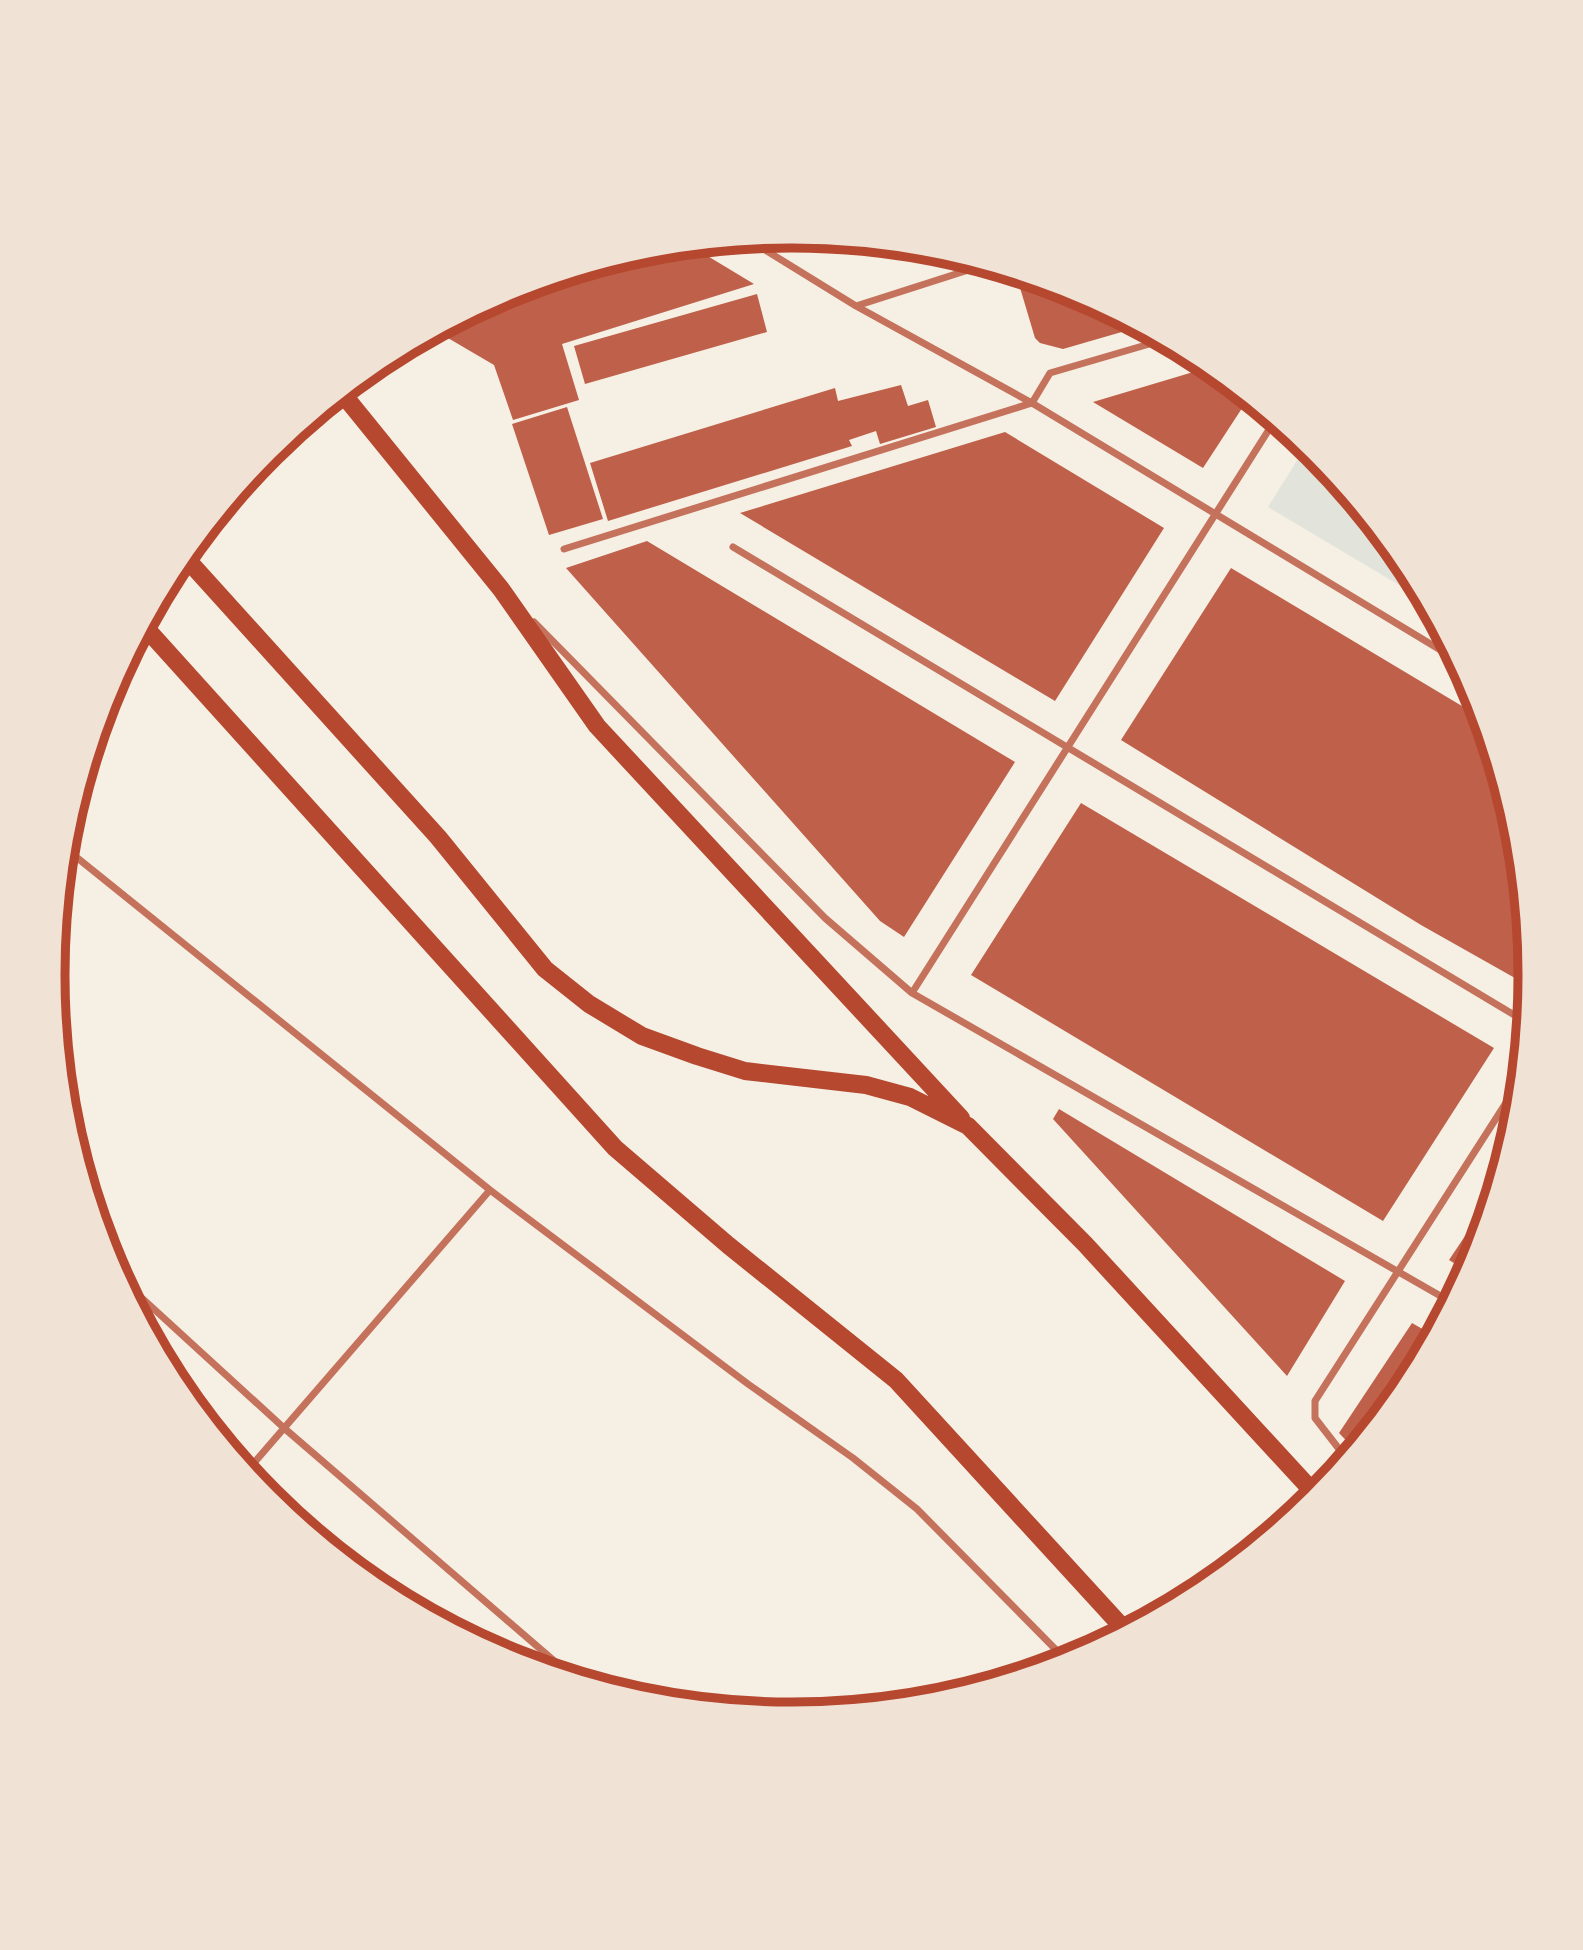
<svg xmlns="http://www.w3.org/2000/svg" width="1583" height="1950" viewBox="0 0 1583 1950" font-family="'IBM Plex Serif',serif">
	<rect width="100%" height="100%" fill="#f6efe4"/>
	<path fill="#e2e4dc" d="M1306,446L1406,565L1426,601L1268,507Z"/>
	<path fill="#bf614a" d="M824,239L836,240L879,245L850,254Z
		M691,246L754,284L562,344L579,400L513,420L494,365L436,331L509,292L648,250Z
		M1029,278L1075,292L1139,327L1063,349L1040,343L1035,338L1018,281Z
		M757,294L767,332L585,384L574,346Z
		M1210,367L1248,399L1203,468L1093,402Z
		M901,385L908,406L928,400L936,427L880,444L876,431L849,440L852,446L608,521L590,463L835,388L838,401Z
		M567,407L603,519L549,535L512,424Z
		M1005,432L1164,528L1055,701L740,513Z
		M647,541L1015,762L904,937L880,921L566,568Z
		M1231,568L1482,718L1516,831L1529,986L1421,925L1121,740Z
		M1081,803L1494,1048L1383,1221L971,975Z
		M1059,1109L1345,1281L1287,1376L1053,1119Z
		M1495,1191L1474,1258L1467,1271L1449,1260Z
		M1412,1323L1433,1335L1406,1386L1354,1449L1339,1433Z"/>
	<g fill="none" stroke-linecap="round" stroke-linejoin="round">
		<path stroke="#c5725c" stroke-width="7" d="M749,240L856,306L1032,403L1457,660
			M856,306L984,265
			M733,547L1526,1022
			M564,549L1032,403L1050,373L1163,340
			M534,622L825,918L912,993L1451,1302
			M65,848L490,1190L748,1384L853,1458L917,1509L1066,1660
			M912,993L1275,420
			M120,1278L284,1428L574,1678
			M1346,1458L1315,1418V1401L1520,1081
			M247,1471L490,1190"/>
		<path stroke="#b5482f" stroke-width="18" d="M342,393L501,589L597,726L961,1118
			M184,556L438,837L545,969L589,1004L642,1036L697,1056L745,1071L866,1085L910,1097L968,1126L1085,1244L1316,1495
			M144,626L615,1148L728,1245L896,1380L1125,1630"/>
	</g>
	<path d="M0 0H1583V1950H0ZM791 248H792A726 726 0 0 1 1518 974V976A726 726 0 0 1 792 1702H791A726 726 0 0 1 65 976V974A726 726 0 0 1 791 248Z" fill="#f1e2d6" fill-rule="evenodd"/>
	<path fill="none" stroke="#b5482f" stroke-width="9" d="M791 248H792A726 726 0 0 1 1518 974V976A726 726 0 0 1 792 1702H791A726 726 0 0 1 65 976V974A726 726 0 0 1 791 248Z"/>
</svg>
